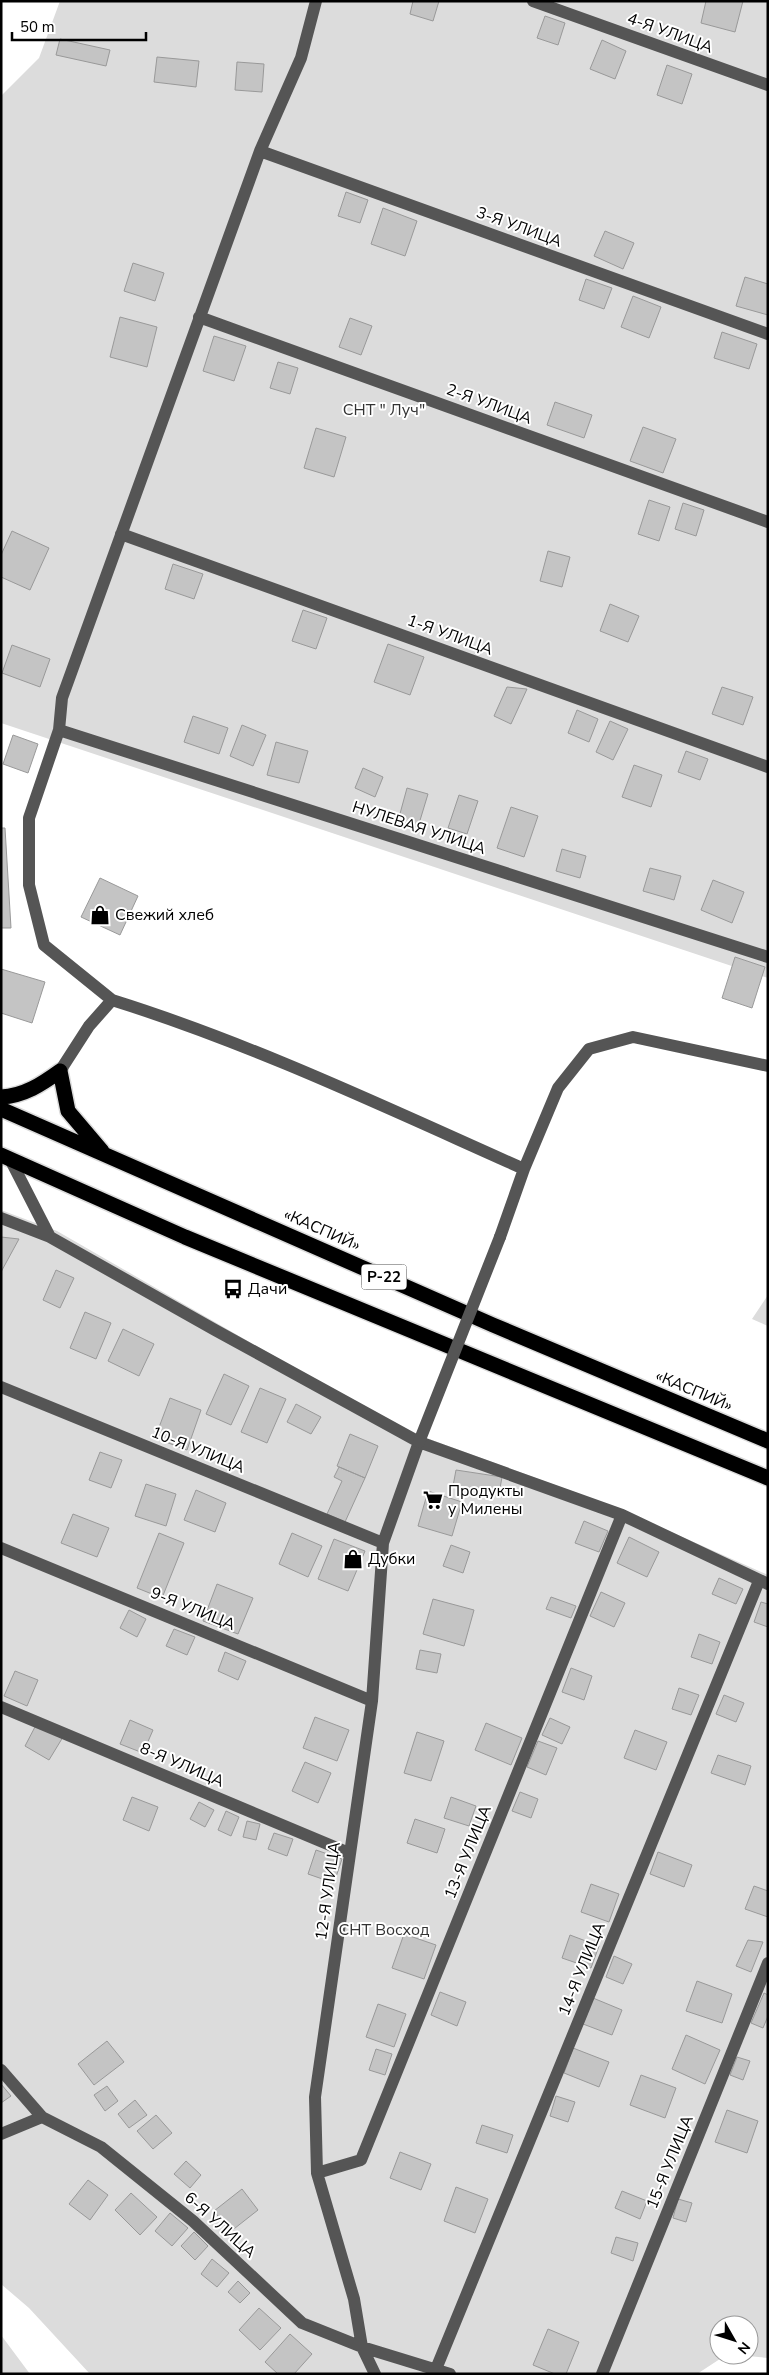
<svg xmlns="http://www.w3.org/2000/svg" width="769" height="2375" viewBox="0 0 769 2375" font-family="'Nunito Sans',sans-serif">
	<rect width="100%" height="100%" fill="#fff"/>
	<path fill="#dcdcdc" d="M60,1H768V978L1,723V96L39,58Z
		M1,1210L57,1231L399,1428L615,1507L768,1575V2358L737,2355H749V2325H719V2355H726L697,2374H90L29,2308L1,2284Z
		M768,1295V1326L752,1319Z
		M1,2335L30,2374H1Z"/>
	<path fill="#c4c4c4" stroke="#999" d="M413,1H439L433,21L410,14Z
		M706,1H743L735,32L701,23Z
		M545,16L565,23L558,45L537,38Z
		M60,39L110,50L106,66L56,55Z
		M602,40L626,51L615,79L590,69Z
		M157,57L199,61L196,87L154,82Z
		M237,62L264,64L262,92L235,90Z
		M667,65L692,74L682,104L657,95Z
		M346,192L368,200L360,223L338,216Z
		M383,208L417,221L405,256L371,244Z
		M605,231L634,243L623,269L594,256Z
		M133,263L164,273L155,301L124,291Z
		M745,277L768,284V315L736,306Z
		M586,279L612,288L604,309L579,300Z
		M633,296L661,307L649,338L621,327Z
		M120,317L157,327L147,367L110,357Z
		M350,318L372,326L361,355L339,347Z
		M722,332L757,344L749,369L714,358Z
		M214,336L246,346L234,381L203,371Z
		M278,362L298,368L290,394L270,388Z
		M555,402L592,415L584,438L547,425Z
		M643,427L676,439L663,473L630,461Z
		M316,428L346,437L334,477L304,468Z
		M649,500L670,507L659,541L638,534Z
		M683,503L704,510L696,536L675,529Z
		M12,531L49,548L30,590L1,577V555Z
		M548,551L570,557L562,587L540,581Z
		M173,564L203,574L194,599L165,589Z
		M610,604L639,616L628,642L600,631Z
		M303,610L327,618L316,649L292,641Z
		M388,644L424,657L410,695L374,682Z
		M12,645L50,659L40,687L2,673Z
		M507,687L527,689L511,724L494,716Z
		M722,687L753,697L743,725L712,714Z
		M577,710L598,719L589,742L568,733Z
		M193,716L228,728L219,754L184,742Z
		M610,721L628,729L613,760L596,752Z
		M242,725L266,735L253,766L230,756Z
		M13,735L38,744L28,773L3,764Z
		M276,742L308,751L299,783L267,775Z
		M686,751L708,759L700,780L678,772Z
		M634,765L662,775L651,807L622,797Z
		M363,768L383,777L375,797L355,788Z
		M407,788L428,794L418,827L398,821Z
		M459,795L478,801L467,834L448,828Z
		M511,807L538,816L524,857L497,848Z
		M1,828H5L11,928H1Z
		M562,849L586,856L580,878L556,871Z
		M650,868L681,876L674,900L643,891Z
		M100,878L138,896L120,935L81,917Z
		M713,880L744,892L732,923L701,910Z
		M735,957L765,967L752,1008L722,998Z
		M1,969L45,982L32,1023L1,1013Z
		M1,1237L19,1239L1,1272Z
		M56,1270L74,1278L60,1308L43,1300Z
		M85,1312L111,1323L96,1359L70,1348Z
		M123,1329L154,1344L139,1376L108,1361Z
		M224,1374L249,1386L231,1425L206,1414Z
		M260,1388L286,1399L267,1443L241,1432Z
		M170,1398L201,1410L187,1450L155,1438Z
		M296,1404L321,1417L311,1434L287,1422Z
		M350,1434L378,1446L365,1478L337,1466Z
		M100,1452L122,1460L111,1488L89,1480Z
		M339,1467L365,1478L345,1522L327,1514L342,1481L334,1477Z
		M456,1470L502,1477L499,1494L453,1486Z
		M146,1484L176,1494L166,1526L135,1516Z
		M196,1490L226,1503L215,1532L184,1520Z
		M428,1491L462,1502L452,1536L418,1526Z
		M73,1514L109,1528L97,1557L61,1543Z
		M584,1521L608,1531L599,1552L575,1543Z
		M159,1533L184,1543L162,1598L137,1588Z
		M292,1533L322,1546L308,1577L279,1564Z
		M629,1537L659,1552L647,1577L617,1563Z
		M334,1539L365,1551L348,1591L318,1579Z
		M451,1545L470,1552L463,1573L443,1566Z
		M719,1578L743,1589L736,1604L712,1594Z
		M217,1584L253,1598L238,1634L203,1621Z
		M601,1592L625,1603L614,1627L590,1616Z
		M551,1597L576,1606L571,1618L546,1609Z
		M433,1599L474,1610L464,1646L423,1634Z
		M761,1602L768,1604V1627L754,1622Z
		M129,1610L146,1619L137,1637L120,1628Z
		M174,1629L195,1637L187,1655L166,1646Z
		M699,1634L720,1642L712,1664L691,1657Z
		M420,1650L441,1654L437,1673L416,1669Z
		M225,1652L246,1661L238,1680L218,1671Z
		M571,1668L592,1676L584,1700L562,1692Z
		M15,1671L38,1680L27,1706L4,1696Z
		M679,1688L699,1695L691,1715L672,1709Z
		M724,1695L744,1703L736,1722L716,1714Z
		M315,1717L349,1730L337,1761L303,1748Z
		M550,1718L570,1727L562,1744L542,1735Z
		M130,1720L153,1730L143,1753L120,1744Z
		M486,1723L522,1738L511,1765L475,1750Z
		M36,1725L63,1737L49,1760L25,1746Z
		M635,1730L667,1742L656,1770L624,1758Z
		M417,1732L444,1741L431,1781L404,1773Z
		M538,1741L557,1748L546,1775L527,1767Z
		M718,1755L751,1766L745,1785L711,1773Z
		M305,1762L331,1773L318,1803L292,1791Z
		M520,1792L538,1799L531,1818L512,1811Z
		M132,1797L158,1807L149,1831L123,1820Z
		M451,1797L476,1806L469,1826L444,1818Z
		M199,1802L214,1810L205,1827L190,1819Z
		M226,1811L239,1817L231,1836L218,1830Z
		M415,1819L445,1829L437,1853L407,1843Z
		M247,1821L260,1824L256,1840L243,1837Z
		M274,1833L293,1839L287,1856L268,1849Z
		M316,1850L342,1859L334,1883L308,1874Z
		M658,1852L692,1865L684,1887L650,1874Z
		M591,1884L619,1894L609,1922L581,1912Z
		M754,1886L768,1891V1917L745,1909Z
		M404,1934L436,1945L424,1979L392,1968Z
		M570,1935L599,1946L591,1968L562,1958Z
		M748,1940L763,1942L751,1972L736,1966Z
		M614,1956L632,1964L623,1984L606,1977Z
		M697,1981L732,1994L722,2023L686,2011Z
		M440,1992L466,2002L457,2026L431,2015Z
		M764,1993L768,1995V2016L763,2028L751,2023Z
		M593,1998L622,2010L612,2035L583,2024Z
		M378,2004L406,2014L394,2047L366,2037Z
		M686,2035L720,2050L705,2084L672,2069Z
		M107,2041L124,2062L94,2085L78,2064Z
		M573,2048L609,2062L599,2087L564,2073Z
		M376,2049L392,2054L385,2075L369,2070Z
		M737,2057L750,2061L743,2080L730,2075Z
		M641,2075L676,2088L665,2118L630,2105Z
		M1,2084L11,2096L1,2103Z
		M107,2086L118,2101L105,2111L94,2095Z
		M556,2096L575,2102L568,2122L550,2116Z
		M135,2100L147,2115L129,2128L118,2114Z
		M727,2110L758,2121L747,2153L715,2142Z
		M156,2115L172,2133L153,2149L137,2131Z
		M482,2125L513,2135L507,2153L476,2143Z
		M400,2152L431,2164L421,2190L390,2178Z
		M186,2161L201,2175L190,2188L174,2174Z
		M88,2180L108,2195L90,2220L69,2204Z
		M456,2187L488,2199L475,2233L444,2221Z
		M242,2189L258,2210L230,2232L214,2211Z
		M622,2191L647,2201L640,2219L615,2208Z
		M131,2193L157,2217L140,2235L115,2210Z
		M678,2199L692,2203L686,2222L673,2218Z
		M170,2213L188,2228L172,2246L155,2231Z
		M194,2232L208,2246L195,2260L181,2246Z
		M616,2237L638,2243L633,2261L611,2253Z
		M212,2259L229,2273L217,2287L201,2274Z
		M238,2281L250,2293L240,2303L228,2292Z
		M259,2308L281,2328L260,2350L239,2330Z
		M548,2329L579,2342L566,2374H555L533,2365Z
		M290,2334L312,2354L294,2374H278L265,2362Z"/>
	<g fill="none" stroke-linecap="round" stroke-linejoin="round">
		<defs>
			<path id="highway" d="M1,1097C24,1096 42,1084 60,1071L68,1111L102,1151
				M1,1109L493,1325L768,1441
				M1,1155L185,1237L768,1478"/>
		</defs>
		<use href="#highway" stroke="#dbdbdb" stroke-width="18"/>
		<path stroke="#555" stroke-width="12" d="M533,1L768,85
			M260,151L768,334
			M199,317L768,522
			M121,534L768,767
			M59,730L768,957
			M112,1000C253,1044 389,1109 524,1169L500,1237
			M60,1071L89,1026L112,1000L44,945L29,885V818L59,730L62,698L260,151L301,58L316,1
			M10,1159L50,1237
			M524,1169L558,1088L589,1049L633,1037L768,1066
			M1,1218L50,1237L215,1330L419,1442L622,1515L768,1584
			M1,1387L383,1543
			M1,1548L372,1701
			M1,1707L349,1853
			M1,2070L42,2117L101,2147L193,2221L302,2323L362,2347L450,2374
			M1,2134L42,2117
			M317,2173L361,2160L622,1515
			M436,2369L759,1581
			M375,2374L362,2347L354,2299L317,2173L315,2097L372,1701L383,1543L419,1442
			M602,2374L768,1963"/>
		<use href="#highway" stroke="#000" stroke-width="15"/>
		<path stroke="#555" stroke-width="12" d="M419,1442L500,1237"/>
	</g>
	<defs>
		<symbol id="shop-bare" viewBox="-9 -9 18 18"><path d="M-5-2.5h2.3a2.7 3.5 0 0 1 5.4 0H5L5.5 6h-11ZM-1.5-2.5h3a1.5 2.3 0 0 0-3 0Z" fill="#000" stroke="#fff" stroke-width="2.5" paint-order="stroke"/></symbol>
		<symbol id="bus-bare" viewBox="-9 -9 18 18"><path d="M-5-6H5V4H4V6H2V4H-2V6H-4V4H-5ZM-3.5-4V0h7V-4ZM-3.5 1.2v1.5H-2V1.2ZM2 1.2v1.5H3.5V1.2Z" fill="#000" stroke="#fff" stroke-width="2.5" paint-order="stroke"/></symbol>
		<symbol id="supermarket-bare" viewBox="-9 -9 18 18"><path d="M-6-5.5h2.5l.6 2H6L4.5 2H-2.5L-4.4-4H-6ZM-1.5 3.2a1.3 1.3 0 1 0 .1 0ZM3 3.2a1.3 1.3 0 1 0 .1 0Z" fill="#000" stroke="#fff" stroke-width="2.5" paint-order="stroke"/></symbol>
	</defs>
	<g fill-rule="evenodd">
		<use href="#shop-bare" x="86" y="901" width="28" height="28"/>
		<use href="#bus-bare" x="219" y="1275" width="28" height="28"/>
		<use href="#supermarket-bare" x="419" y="1486" width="28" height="28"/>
		<use href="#shop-bare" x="339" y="1545" width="28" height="28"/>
	</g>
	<g text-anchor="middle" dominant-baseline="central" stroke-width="4" stroke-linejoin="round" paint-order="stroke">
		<rect fill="#fff" stroke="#4c4c4c" stroke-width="1" x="361.5" y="1264.5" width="45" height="25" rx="4"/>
		<g font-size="15" font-weight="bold" fill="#000">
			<text x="384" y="1277">Р-22</text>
		</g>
		<g font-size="16" fill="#000" stroke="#fff">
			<text transform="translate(670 33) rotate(20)">4-Я УЛИЦА</text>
			<text transform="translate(519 227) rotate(20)">3-Я УЛИЦА</text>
			<text transform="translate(489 404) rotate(20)">2-Я УЛИЦА</text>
			<text transform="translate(450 635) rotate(20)">1-Я УЛИЦА</text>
			<text transform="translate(419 828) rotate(18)">НУЛЕВАЯ УЛИЦА</text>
			<text transform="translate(322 1230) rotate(24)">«КАСПИЙ»</text>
			<text transform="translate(694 1391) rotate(23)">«КАСПИЙ»</text>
			<text transform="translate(198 1450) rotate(22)">10-Я УЛИЦА</text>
			<text transform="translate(193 1609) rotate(22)">9-Я УЛИЦА</text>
			<text transform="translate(182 1765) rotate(23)">8-Я УЛИЦА</text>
			<text transform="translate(468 1852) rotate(-68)">13-Я УЛИЦА</text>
			<text transform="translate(328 1891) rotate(-82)">12-Я УЛИЦА</text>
			<text transform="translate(582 1969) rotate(-68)">14-Я УЛИЦА</text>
			<text transform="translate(670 2162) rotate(-68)">15-Я УЛИЦА</text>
			<text transform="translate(220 2225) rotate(42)">6-Я УЛИЦА</text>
		</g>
		<g font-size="16" fill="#333" stroke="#fff">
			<text x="384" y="410">СНТ " Луч"</text>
			<text x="384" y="1930">СНТ Восход</text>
		</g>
		<g font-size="16" fill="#000" stroke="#fff" text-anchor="start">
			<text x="115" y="915">Свежий хлеб</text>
			<text x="248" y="1289">Дачи</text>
			<text x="448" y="1491">Продукты<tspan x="448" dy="18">у Милены</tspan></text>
			<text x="368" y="1559">Дубки</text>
		</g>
	</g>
	<rect width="769" height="2375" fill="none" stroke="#000000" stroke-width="5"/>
	<g transform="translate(734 2340) rotate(129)"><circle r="24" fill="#ffffff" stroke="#999999"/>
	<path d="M0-4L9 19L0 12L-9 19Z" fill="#000000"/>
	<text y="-8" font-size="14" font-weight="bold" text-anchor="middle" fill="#000000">N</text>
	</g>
	<path d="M12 32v8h134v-8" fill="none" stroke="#000000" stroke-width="2.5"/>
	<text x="20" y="32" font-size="15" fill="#000000" stroke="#ffffff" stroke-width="4" paint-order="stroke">50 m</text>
</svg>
